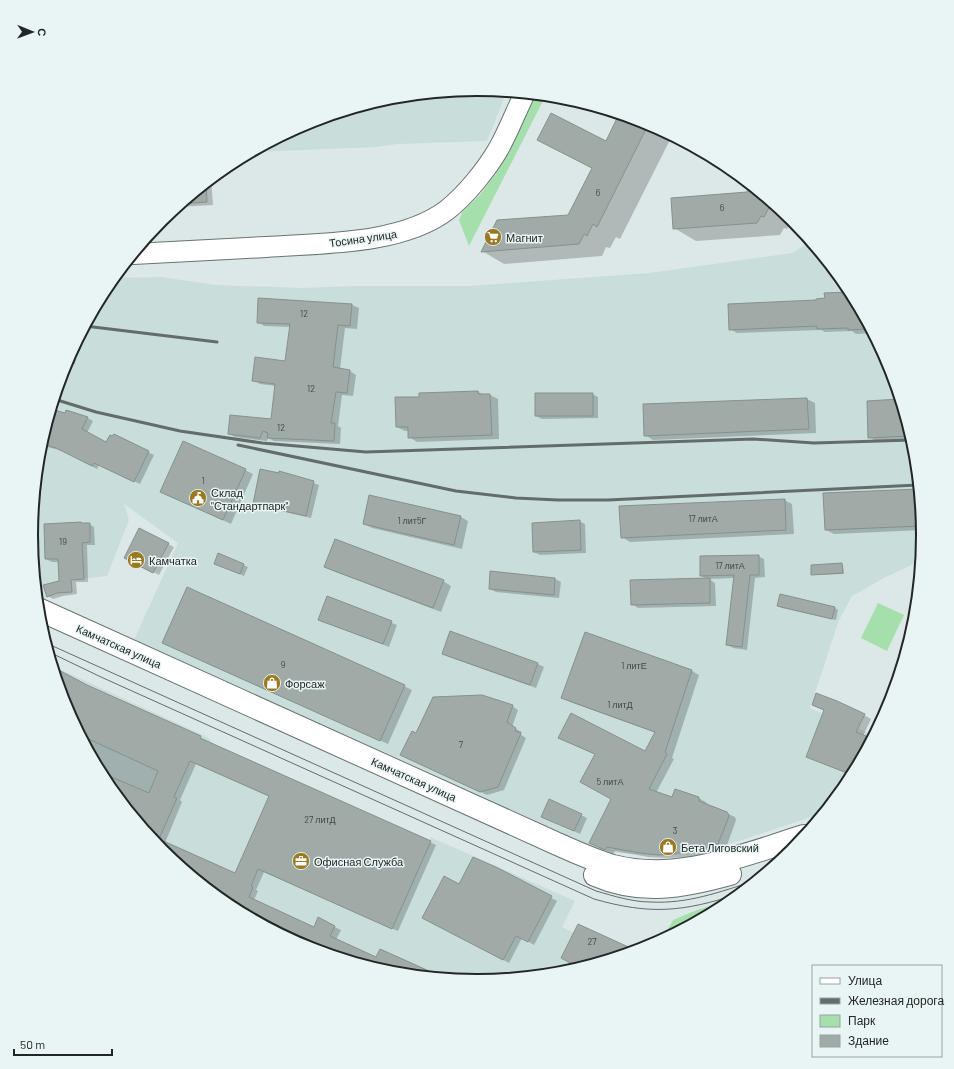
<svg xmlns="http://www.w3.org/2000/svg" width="954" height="1069" viewBox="0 0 954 1069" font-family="Barlow,sans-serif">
	<rect width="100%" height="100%" fill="#dce8e7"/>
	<path fill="#c9dddb" d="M477,89L507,91L487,141L398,144L376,147L251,152L307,122L390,97Z
		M811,242L848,287L889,364L914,448L923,535L920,561L884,578L852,596L839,620L810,708L873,735L848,782L823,813L745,839L700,853L662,856L604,852L391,755L134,640L178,543L124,504L129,520L107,576L71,580L72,591L57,593L47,597L45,599L37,595L31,534L40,447L65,364L106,287L113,278L161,277L216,285L302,288L353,286H470L649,273L792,253Z
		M53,666L207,737L215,745L280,774L430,841V837L575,901L562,927L574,933L561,958L571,963L568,971L477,980L390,972L306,946L229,905L161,850L106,782L65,705Z"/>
	<path fill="#a5e0ac" d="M534,94L546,95L469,246L459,220L463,211L480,195L495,175L517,135Z
		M878,603L904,615L887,651L861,638Z
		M733,899L725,905L674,932L668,929L673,920L697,910Z"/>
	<path fill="#0003" fill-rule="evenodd" d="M477,89H486V96L382,100L390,97Z
		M620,114L648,123L672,136L620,239L616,237L610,248L606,247L602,256L504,264L482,251L569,216L593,169L539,140L606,142Z
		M211,178L213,205L177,207Z
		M751,185L795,222L794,223L791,221L787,229L784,228L780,235L696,241L674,228L748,193Z
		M851,293L873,333L856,334L852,331L825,332L821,330L737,333L730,329L817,301Z
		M259,299L352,305L359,308L357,329L345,328L340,369L350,371L356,375L353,396L342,395L338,426L341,428L340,444L274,441L268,438L267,441L235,437L229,434L271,420L276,386L260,384L253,380L286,362L291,327L264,326L258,322Z
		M79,338L75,364L66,362Z
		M478,392L484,395H490L498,399L499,439L417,442L409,437V431H405L397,427L420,398Z
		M592,394L598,397V418L542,419L536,416Z
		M807,399L815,403L816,433L653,440L645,435L644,405Z
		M900,400L912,440L877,442L869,437Z
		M51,410L66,414L67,412L88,418L93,421L87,433L107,443L148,452L154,455L140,484L99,465L97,469L63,451L40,445Z
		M245,470L253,474L231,524L162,492Z
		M307,481L319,485L311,518L259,506L254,503Z
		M919,490L923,530L834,534L826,530Z
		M784,500L792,504L794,534L630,542L622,537Z
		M461,517L468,521L462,549L372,528L364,524Z
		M579,521L585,524L586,553L540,555L534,552Z
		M83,524H89L94,527L95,545H87L88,582H76L77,594L63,596L53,599L48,596L60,581L59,562H52L46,559Z
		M168,544L174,547L159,575L131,561Z
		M219,554L248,567L244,576L219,565Z
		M758,556L764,559L765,577L755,578L747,650L733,648L728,645L735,578L709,579L715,583L716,606L638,608L632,604L707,579L701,576Z
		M842,564L843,565L844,574L812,575Z
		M325,567L443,581L451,586L441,612L333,571Z
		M491,572L555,579L561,582L559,598L496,592L490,589Z
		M328,597L397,625L389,647L325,622Z
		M778,606L835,608L838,610L836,620L782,608Z
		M450,632L538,664L544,667L536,688L449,657L443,653Z
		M586,633L692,671L699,675L672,758L674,759L656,793L673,798H699L707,803V805L735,817L736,820L735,823L726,848L705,854L686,857L667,858L648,857L615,851L613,854L598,847L613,799L596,755L559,738L646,753L656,733L570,702L562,697Z
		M171,647L404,686L412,690L388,744Z
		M54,668L86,685L200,737L206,741L436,845L398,931L264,872L256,890L258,891L254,900L315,928L318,919L341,930L336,940L377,959L381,950L440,977L390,972L306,946L229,905L161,850L106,782L65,705ZM196,764L270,797L235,874L165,843L182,802L180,800Z
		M813,705L864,715L871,719L863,736L871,739L851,775L807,756L825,711Z
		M512,706L518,710L512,727L522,732L520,734L526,738L504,790L487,795L407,758L417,734Z
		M581,815L587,818L580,834L548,819Z
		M498,869L557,901L534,945L522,938L509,963L429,921L459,885Z
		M578,925L633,951L571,970L574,964Z
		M666,930L672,933L662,939Z"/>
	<path fill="#a0aaa6" stroke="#87908c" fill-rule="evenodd" d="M551,113L606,141L619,114L649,123L597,227L593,224L587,236L584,234L579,244L481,252L497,220L568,215L592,168L537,140Z
		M206,182L207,202L181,204Z
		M751,185L772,202L764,217L761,216L757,223L673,229L671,198L747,192Z
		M851,292L871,329L848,330V328L817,329V326L729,330L728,304L816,300V299L825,298L824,293Z
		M258,298L352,304L350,326L338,325L333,367L350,370L347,393L336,392L331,423H335L334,441L267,438L268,433L263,431L260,438L228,434L230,415L271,419L275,384L252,381L255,357L285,361L290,324L257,323Z
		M478,391L479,394H490L492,435L408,438V427H396L395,397H419V393Z
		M535,393H593V416H535Z
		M807,398L809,429L644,436L643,404Z
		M900,399L911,436L868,438L867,401Z
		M51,409L65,413L66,410L88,417L82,429L106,442L110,435L112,436L114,434L149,451L134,482L94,463L92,466L56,448L41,444Z
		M183,441L246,469L223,520L160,492Z
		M260,469L279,473V471L314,481L306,516L253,504Z
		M919,489L922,526L825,530L823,493Z
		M369,495L461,516L454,545L363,524Z
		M785,499L786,530L621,538L619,506Z
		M580,520L581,550L533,552L532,523Z
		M81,522V523H90V542L82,543L84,579L71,580L72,592L57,593L47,597L43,585L59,581L58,559H45L44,524Z
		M139,528L169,543L153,573L124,558Z
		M335,539L444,580L433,608L324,567Z
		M218,553L244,564L240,574L214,564Z
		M759,555V575H750L742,647L726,645L734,575L700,576V556Z
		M842,563L843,573L811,575V565Z
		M490,571L555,578L554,595L489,589Z
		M710,578V603L631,605L630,580Z
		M187,587L405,685L380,741L162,643Z
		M780,594L835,607L832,619L777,606Z
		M327,596L392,621L383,644L318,620Z
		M450,631L538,663L530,685L442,654Z
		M585,632L692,670L665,752L667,754L649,789L672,797L675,789L699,797V801L727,812L729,815L728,819L718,844L697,850L678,853L659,855L640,853L607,847L605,850L589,843L611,799L580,782L595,754L558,738L571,713L645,751L655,732L561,698Z
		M53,667L87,685L201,736L200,738L431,841L392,929L258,869L251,886L253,887L249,897L314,927L318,917L335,926L330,936L376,957L380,949L438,975L437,977L390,972L306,946L229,905L161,850L106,782L100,772L149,793L158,771L82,736L65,705ZM190,761L269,796L235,873L159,839L177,798L174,797Z
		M816,693L837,701L865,714L856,732L871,738L852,775L806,757L824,710L812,705Z
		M482,695L513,705L507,722L516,728L515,731L521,733L498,787L480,792L400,755L412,731L416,733L433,697Z
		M549,799L582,814L574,831L541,817Z
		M473,857L498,868L552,896L528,942L516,936L503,960L422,918L444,876L459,884Z
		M578,924L635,950L569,970L572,964L561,958Z"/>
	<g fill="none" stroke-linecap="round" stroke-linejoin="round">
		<defs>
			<path id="minor" d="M133,254C177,252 222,249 266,247C321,243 401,245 447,210C466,195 487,169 499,148C509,130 516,111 525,93"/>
			<path id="major" d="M38,609L553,842C573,851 592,860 613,866C678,883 743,855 804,836
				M595,875C641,895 683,887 730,874"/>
		</defs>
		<use href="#minor" stroke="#687372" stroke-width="22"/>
		<use href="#major" stroke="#687372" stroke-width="24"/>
		<use href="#minor" stroke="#fff" stroke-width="20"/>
		<use href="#major" stroke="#fff" stroke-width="22"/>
		<path stroke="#646b6b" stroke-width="1" d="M46,643L596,891C614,896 632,902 651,902C687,904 720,892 754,881
			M49,652L101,677L594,899C650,915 683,912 738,894"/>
		<path stroke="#646b6b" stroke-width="3" d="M85,326L217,342
			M54,399L96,412L180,431L262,443L366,452L753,439L814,443L912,440
			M238,445L456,491L516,498L558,500H608L918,485"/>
	</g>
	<defs>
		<symbol id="supermarket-disc" viewBox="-11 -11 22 22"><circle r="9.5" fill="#9a7923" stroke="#e9f5f4"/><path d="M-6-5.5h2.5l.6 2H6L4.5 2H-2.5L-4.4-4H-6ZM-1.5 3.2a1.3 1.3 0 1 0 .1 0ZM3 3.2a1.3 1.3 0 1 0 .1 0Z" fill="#fff"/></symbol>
		<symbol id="civic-disc" viewBox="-11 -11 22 22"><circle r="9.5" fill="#9a7923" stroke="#e9f5f4"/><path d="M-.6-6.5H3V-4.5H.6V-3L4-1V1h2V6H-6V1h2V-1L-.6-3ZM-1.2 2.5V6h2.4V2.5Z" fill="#fff"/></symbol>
		<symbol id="hotel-disc" viewBox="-11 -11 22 22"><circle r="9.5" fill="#9a7923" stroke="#e9f5f4"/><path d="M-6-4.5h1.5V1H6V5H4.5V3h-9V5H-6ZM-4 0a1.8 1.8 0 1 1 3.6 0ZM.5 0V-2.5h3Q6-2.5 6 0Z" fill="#fff"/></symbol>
		<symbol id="shop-disc" viewBox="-11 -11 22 22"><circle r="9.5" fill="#9a7923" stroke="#e9f5f4"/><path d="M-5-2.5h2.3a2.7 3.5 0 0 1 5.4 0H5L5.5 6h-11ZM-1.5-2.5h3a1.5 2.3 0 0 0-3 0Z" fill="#fff"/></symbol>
		<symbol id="office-disc" viewBox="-11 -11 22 22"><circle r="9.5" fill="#9a7923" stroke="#e9f5f4"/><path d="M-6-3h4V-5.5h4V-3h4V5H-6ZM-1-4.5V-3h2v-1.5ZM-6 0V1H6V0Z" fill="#fff"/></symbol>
	</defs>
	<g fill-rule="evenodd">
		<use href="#supermarket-disc" x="483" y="227" width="20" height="20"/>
		<use href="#civic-disc" x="188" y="488" width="20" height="20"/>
		<use href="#hotel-disc" x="126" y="550" width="20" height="20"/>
		<use href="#shop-disc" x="262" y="673" width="20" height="20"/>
		<use href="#shop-disc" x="658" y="837" width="20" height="20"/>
		<use href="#office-disc" x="291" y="851" width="20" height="20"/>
	</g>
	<g text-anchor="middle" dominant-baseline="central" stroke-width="3" stroke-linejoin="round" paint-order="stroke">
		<g font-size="9" fill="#424746">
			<text x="598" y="192">6</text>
			<text x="722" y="207">6</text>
			<text x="304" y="313">12</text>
			<text x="311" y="388">12</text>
			<text x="281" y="427">12</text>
			<text x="203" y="480">1</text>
			<text x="703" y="518">17 литА</text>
			<text x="412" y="520">1 лит5Г</text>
			<text x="63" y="541">19</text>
			<text x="730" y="565">17 литА</text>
			<text x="283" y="664">9</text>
			<text x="634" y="665">1 литЕ</text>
			<text x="620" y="704">1 литД</text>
			<text x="461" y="744">7</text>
			<text x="610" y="781">5 литА</text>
			<text x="320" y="819">27 литД</text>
			<text x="675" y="830">3</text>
			<text x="592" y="941">27</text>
		</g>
		<g font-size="11" fill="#222626" stroke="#e9f5f4" text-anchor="start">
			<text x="506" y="237">Магнит</text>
			<text x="211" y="492">Склад<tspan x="211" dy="13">"Стандартпарк"</tspan></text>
			<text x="149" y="560">Камчатка</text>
			<text x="285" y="683">Форсаж</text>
			<text x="681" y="847">Бета Лиговский</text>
			<text x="314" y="861">Офисная Служба</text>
		</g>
		<g font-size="11" fill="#222626" stroke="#e9f5f4">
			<text transform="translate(363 238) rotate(-8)">Тосина улица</text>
			<text transform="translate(119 646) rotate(24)">Камчатская улица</text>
			<text transform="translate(414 779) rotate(24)">Камчатская улица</text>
		</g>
	</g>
	<path d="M0 0H954V1069H0ZM38 535a439 439 0 1 1 878 0a439 439 0 1 1-878 0Z" fill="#e9f5f4" fill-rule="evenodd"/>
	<path fill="none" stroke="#222626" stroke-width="2" d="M38 535a439 439 0 1 1 878 0a439 439 0 1 1-878 0Z"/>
	<rect x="812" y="965" width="130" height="92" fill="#e9f5f4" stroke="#99a2a2"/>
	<rect x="820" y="978" width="20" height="6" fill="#ffffff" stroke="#99a2a2"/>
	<text x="848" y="985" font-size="12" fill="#222626">Улица</text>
	<rect x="820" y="998" width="20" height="6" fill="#646b6b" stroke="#99a2a2"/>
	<text x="848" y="1005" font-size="12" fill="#222626">Железная дорога</text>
	<rect x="820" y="1015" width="20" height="12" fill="#a5e0ac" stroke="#99a2a2"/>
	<text x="848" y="1025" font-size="12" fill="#222626">Парк</text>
	<rect x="820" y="1035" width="20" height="12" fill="#a0aaa6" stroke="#99a2a2"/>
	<text x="848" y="1045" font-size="12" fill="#222626">Здание</text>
	<g transform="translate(32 32) rotate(91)" stroke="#e9f5f4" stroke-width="3" paint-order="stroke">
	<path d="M0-3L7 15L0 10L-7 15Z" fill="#222626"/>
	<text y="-6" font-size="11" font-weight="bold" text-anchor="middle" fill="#222626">С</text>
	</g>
	<path d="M14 1049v6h98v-6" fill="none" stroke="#222626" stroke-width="2"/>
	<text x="20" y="1049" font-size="12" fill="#222626" stroke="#e9f5f4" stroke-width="3" paint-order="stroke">50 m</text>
</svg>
